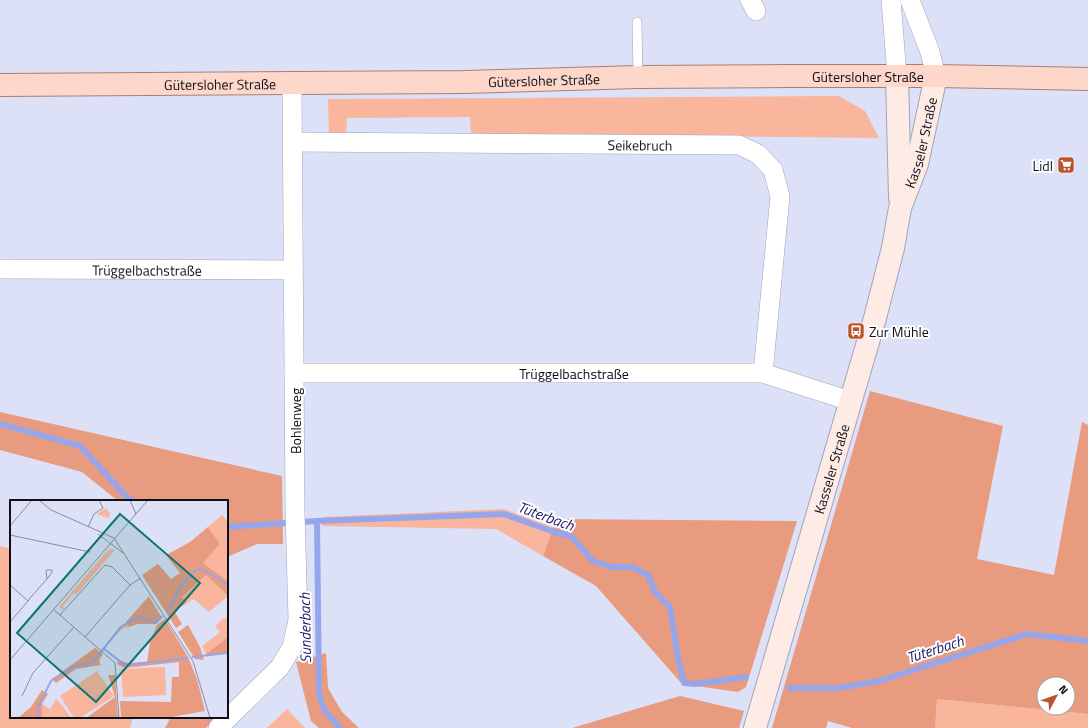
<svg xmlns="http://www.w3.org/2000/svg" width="1088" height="728" viewBox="0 0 1088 728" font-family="'Titillium Web',sans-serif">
	<rect width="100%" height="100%" fill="#dce1f8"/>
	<path fill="#fab59d" d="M839,96L865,111L879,138L471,134L470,117L347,118L346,136L329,135L328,99Z
		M504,509L555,528L543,556L496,529L322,526V517Z
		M0,546L11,549V717H133L130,728H0Z
		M937,699L1088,714V728H935Z
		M287,709L305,728H267Z"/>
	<path fill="#e99b7f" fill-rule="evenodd" d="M870,391L1003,426L977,559L1054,575L1082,422L1088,425V714L937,699L935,728H852L828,721L826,728H772ZM1044,684H1068V708H1044Z
		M0,412L282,476L283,544H257L227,557V501H118L82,472L0,450Z
		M557,519L797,521L746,687L738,692L682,684L596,586L543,556Z
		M326,653L328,688L342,712L359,728H319L311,721L296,662Z
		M680,696L744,711L739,728H572Z
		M171,717H216L206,728H165Z"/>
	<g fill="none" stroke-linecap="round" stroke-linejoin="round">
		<path stroke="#97a5eb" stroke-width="6" d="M0,424L80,446L126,496L133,501
			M317,521L319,694L324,710L340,728
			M227,527L317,521L504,514L554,532L571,536L593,561L612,567H632L648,575L655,592L670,607L678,658L684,683L695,684L746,677
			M789,688H839L879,681L1027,634L1088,641"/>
		<defs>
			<path id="lane" d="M637,22L638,77"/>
			<g id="street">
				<path d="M750,0L756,11"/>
				<path d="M891,0L897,76"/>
				<path d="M910,0L930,52L936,76"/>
				<path id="s1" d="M292,142L739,145L758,154L773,170L780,196L763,373"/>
				<path id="s2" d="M0,269L293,270"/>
				<path id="s3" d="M294,373H763L850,401"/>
				<path d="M218,728L280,667L292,647L298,620L295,511L292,84"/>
			</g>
			<g id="secondary">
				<path d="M897,76L900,198"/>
				<path id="s4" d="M755,728L875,318L893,248L900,208L917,164L936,76"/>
			</g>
			<g id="primary">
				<path id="s5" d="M0,85L464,82L638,77L788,76H936L1088,79"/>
			</g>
		</defs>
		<use href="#lane" stroke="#9fa4b9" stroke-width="10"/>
		<use href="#street" stroke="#9fa4b9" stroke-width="20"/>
		<use href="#secondary" stroke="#9fa4b9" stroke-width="24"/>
		<use href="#primary" stroke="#a78075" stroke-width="24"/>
		<use href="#lane" stroke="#fff" stroke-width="9"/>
		<use href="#street" stroke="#fff" stroke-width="19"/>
		<use href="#secondary" stroke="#feebe5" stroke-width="22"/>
		<use href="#primary" stroke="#fcd7ca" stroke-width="22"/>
	</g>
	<defs>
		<symbol id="supermarket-square" viewBox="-11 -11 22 22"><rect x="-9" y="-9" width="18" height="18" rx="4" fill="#bb542c" stroke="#fff"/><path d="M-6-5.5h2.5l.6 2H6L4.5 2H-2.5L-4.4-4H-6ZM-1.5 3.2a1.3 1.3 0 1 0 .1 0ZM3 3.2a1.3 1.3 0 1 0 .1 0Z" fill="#fff"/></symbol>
		<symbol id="bus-square" viewBox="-11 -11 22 22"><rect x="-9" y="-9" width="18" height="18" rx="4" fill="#bb542c" stroke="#fff"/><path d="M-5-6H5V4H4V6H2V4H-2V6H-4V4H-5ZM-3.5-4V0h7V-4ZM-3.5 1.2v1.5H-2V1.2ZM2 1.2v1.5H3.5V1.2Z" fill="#fff"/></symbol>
	</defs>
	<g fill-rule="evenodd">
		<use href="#supermarket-square" x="1056" y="155" width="20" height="20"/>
		<use href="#bus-square" x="846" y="321" width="20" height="20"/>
	</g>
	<g text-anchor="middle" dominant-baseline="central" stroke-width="4" stroke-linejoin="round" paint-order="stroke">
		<g font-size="14" fill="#0e0f17" stroke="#fff">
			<text stroke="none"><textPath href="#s5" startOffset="868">Gütersloher Straße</textPath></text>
			<text stroke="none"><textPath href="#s5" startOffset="544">Gütersloher Straße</textPath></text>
			<text stroke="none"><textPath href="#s5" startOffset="220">Gütersloher Straße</textPath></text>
			<text stroke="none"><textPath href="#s4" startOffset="609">Kasseler Straße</textPath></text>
			<text stroke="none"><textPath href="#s1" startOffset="348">Seikebruch</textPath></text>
			<text stroke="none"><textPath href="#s2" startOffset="147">Trüggelbachstraße</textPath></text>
			<text stroke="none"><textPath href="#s3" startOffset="280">Trüggelbachstraße</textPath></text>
			<text transform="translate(295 421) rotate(-90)">Bohlenweg</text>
			<text stroke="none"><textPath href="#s4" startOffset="270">Kasseler Straße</textPath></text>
		</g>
		<g font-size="14" fill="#0e0f17" stroke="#fff" text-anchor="end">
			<text x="1053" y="165">Lidl</text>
			<text x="869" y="331" text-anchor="start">Zur Mühle</text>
		</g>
		<g font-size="15" font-style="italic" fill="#1c1b6b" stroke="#fff">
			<text transform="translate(546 516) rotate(20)">Tüterbach</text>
			<text transform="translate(305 628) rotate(-91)">Sunderbach</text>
			<text transform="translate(935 649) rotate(-18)">Tüterbach</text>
		</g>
	</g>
	<g transform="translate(10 500)">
		<rect width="218" height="218" fill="#dce1f8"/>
		<path d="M96,8L100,13L99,18L87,14ZM212,15L218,22V81L193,63L210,44L198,27ZM101,49L105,50L66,95L64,93L53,106L54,108L53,110L49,107L97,51ZM196,75L218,96L199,112L184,99L177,103L172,97ZM218,118V137L196,154L192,146L210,132L205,127L212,119ZM117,123L119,127L112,129L94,147L110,126ZM155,167L156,195L113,197L111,169ZM87,171L104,196L70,218H64L50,196ZM46,199L52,205L61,218H32V204L40,209Z" fill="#fab59d"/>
		<path d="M198,27L210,44L193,63L218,81V96L196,75L172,97L177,103L164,111L172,124L166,128L132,75L148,64L161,79L170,73L156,55L180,42ZM139,96L152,118L146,124H127L119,127L116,122ZM155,119L178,157L187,179L195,211L156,218H111L110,201L161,202L162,177H169V162L115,168L107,164L109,160L117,163L137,162L140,142L147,125ZM178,125L190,147L194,160L185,159L168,132ZM218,137V153L197,156L196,154ZM85,148L93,154L89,161L91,165L66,169L46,183L42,179ZM98,175H105L108,218H76L105,197ZM32,190L38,194L32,204V218H8L21,207Z" fill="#e99b7f"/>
		<path fill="none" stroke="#97a5eb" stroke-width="2" d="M157,112L174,81L187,69L194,70L218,85M94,149L115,165L178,158M182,157L218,153M29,218L28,207L41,181L63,167L82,163L111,127L119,122L131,117L146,123L152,116"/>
		<path fill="none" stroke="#8a8d9e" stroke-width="1" d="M29,0L41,10L104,38L183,161L200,218M120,0L126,14M0,26L22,0M78,27L84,14L93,8L89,0M88,34L113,53M0,35L80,52M0,85L18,101M43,109L105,163L109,218M50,115L95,65L102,67L120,85M0,122L18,101L20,98L37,79L42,72V70H36L37,79M75,137L120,85L131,78M0,160L138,0M12,196L23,173L64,127"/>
		<path fill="#0f766e" fill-opacity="0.15" stroke="#0f766e" stroke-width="2" d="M110,14L190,83L86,202L7,133Z"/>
		<rect width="218" height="218" fill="none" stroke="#0e0f17" stroke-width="2"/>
	</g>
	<g transform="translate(1056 696) rotate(49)"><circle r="19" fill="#ffffff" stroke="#9f9fa2"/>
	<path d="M0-3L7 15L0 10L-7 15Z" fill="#bb542c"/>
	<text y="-6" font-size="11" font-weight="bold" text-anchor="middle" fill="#0e0f17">N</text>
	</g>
</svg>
